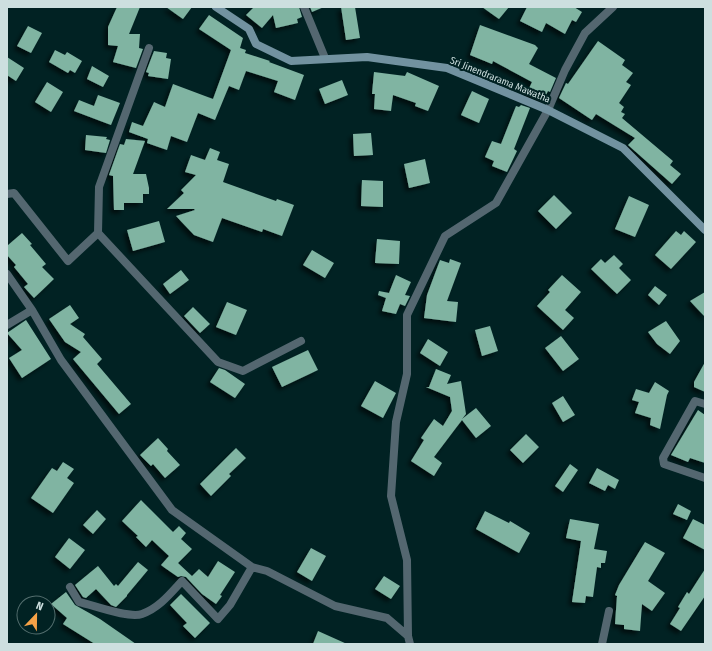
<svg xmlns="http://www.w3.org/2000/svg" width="712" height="651" viewBox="0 0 712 651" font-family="'Fira Sans Condensed',sans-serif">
	<defs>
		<filter id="shadow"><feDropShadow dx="-3.5" dy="3.5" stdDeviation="2" flood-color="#0009"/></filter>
	</defs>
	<rect width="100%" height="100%" fill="#012223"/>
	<path fill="#80b4a2" filter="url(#shadow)" d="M117,7H140L129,34H140L139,48L143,49L136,68L113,62L118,46L108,45V27Z
		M166,7H192L183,19Z
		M254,7H299L302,17L297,19L298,23L276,28L273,15L262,28L246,15Z
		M310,7H324L312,12Z
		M341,7H355L360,38L346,40Z
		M482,7H509L499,19Z
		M527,7H574L582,12L576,22L572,20L565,34L546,23L542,32L520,21Z
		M209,15L243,38L240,48L246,50L245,53L270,61L269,62L304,75L295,100L274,92L278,81L246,71L239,90L229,86L215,120L198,113L187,142L171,136L167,150L147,143L148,139L129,132L132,122L143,126L154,102L165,107L173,84L213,99L231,50L199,29Z
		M480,25L535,45L538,48L529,64L556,78L550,92L548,91L544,99L535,95L534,98L526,95L532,82L493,61L492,64L470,55Z
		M28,26L42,33L31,53L17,46Z
		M598,41L625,60L622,65L633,73L626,82L631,85L619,103L624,107L621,112L625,114L622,118L673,161L670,165L681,174L672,184L628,145L635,138L596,114L592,120L559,98L566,83L568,84Z
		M55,50L65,55L67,52L82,61L75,73L70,70L68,73L49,62Z
		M154,51L167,53L166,58L171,59L168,79L148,76L149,73L146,72Z
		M7,57L24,68L16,81L7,75Z
		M92,66L109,76L103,87L87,79Z
		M374,72L405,76L407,72L439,86L428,111L415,106L416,103L393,95L391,111L374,109L375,94H372Z
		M342,80L348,95L325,104L319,89Z
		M47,82L63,92L51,112L35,102Z
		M472,91L489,99L479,123L461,115Z
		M98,95L120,103L111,125L74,111L79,100L94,106Z
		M521,105L530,108L514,149L517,151L507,172L492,166L494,161L485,157L492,141L501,144L516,106L519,107Z
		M371,133L373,155L354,156L353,134Z
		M86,135L107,137L106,139L110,140L106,153L85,150Z
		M126,139L145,141L133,174H146L149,188V194H143V203H124V210H114L113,176L109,175L120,144L124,145Z
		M210,148L220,152L217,160L229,164L223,182L276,201L277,199L294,205L282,236L263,229L262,232L222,218L213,242L194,235L176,216L195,210L194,209H167L184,193L181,190L196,175L185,172L191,155L205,160Z
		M425,159L430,183L409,188L404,164Z
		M362,180L383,181V207L361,206Z
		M554,195L572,213L556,229L538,211Z
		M629,196L649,205L635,237L615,229Z
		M159,221L165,242L133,251L127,230Z
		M676,231L681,235L684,231L696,242L671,269L655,255Z
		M22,233L32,244L30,245L46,264L42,267L54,279L34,298L24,287L28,284L14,267L16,265L7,255V246Z
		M377,239L400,241L399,264L375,263Z
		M312,250L334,263L325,278L303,265Z
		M614,255L623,264L619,268L631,280L617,294L591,269L601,259L605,263Z
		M450,259L461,263L447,301L458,302L456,322L424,318L427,295L440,260L449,263Z
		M181,270L189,280L170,294L163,284Z
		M396,275L411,282L405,295L410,296L405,306L400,304L396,314L382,311L386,298L378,295L379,291L389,293Z
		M562,275L581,292L565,310L574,318L563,330L537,306L550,292L548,290Z
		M655,286L667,295L659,305L648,295Z
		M705,292V317L690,301Z
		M227,302L247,310L236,335L216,327Z
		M70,305L79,318L70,324L85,334L83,337L102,359L97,364L131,404L119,414L73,359L81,352L65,342L49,319Z
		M193,307L210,324L200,333L184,316Z
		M26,320L51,359L22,378L9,358L22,350L7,333Z
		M666,321L680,341L670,354L657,344L648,332Z
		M490,326L498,351L482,356L475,330Z
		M561,336L579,359L563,371L545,348Z
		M428,339L448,352L440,366L420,353Z
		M308,350L318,370L282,387L272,367Z
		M705,362V392L694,387V382Z
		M219,368L225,370L245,384L235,398L210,382Z
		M436,369L451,375L447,384L461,381L466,414L462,419L476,408L491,426L476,438L462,420L434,457L442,463L434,476L411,461L424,440L421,438L434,419L443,426L452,411L450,397L426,387H429Z
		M375,381L396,393L383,418L361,406Z
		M655,382L669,391L667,395L660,429L650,425L651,418L635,413L639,402L632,400L636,389L649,393Z
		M563,396L575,415L563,422L552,403Z
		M698,410L705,415V463L690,458L688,462L671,455Z
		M526,434L539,447L523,463L510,450Z
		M158,438L168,449L167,451L180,465L165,478L153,464L151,466L140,455Z
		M236,448L246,458L229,474L231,476L211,496L200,484Z
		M63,462L74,469L67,478L74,483L53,513L31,498L52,468L57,471Z
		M570,464L578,470L563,492L555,486Z
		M597,468L619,480L615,489L608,485L605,491L589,483Z
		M141,500L173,532L179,526L186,533L181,539L192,549L178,563L192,576L199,569L208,577L218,561L235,572L220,595L222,596L216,604L202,594L186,577L181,576L178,577L165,568L161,565L169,556L152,540L146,547L136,537L138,536L122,521Z
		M678,504L691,511L687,520L673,514Z
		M97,510L106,519L93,534L83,525Z
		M485,511L509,523L510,521L530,533L519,553L476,529Z
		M570,519L599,524L594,549L607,551L605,563H601V568L597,567L593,597L586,596L585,603L572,602L581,541L566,538Z
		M693,519L705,525V550L683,538Z
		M69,538L85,550L70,569L55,557Z
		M645,542L665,553L648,581L665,593L652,611L642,604L640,631L624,629V625L615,624L617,596L615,595L619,585Z
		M311,548L326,556L312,581L297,572Z
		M138,562L148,570L127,595V596L116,607L111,605L96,589L86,598L83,597L75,585L98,566L114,586L116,584L118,586Z
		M705,569V596L681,631L670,624L680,608L678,607L687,592L689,594Z
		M384,576L400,586L391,599L375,589Z
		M66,592L75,605L100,619L136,644H95L63,624L67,618L51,604Z
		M181,594L210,623L195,638L183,626L187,623L170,605Z
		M318,631L347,644H313Z"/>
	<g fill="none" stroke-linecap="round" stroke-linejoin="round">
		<path stroke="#546770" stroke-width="8" d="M304,7L325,58
			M149,48L99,187L98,233L218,362L243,371L301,341
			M7,194L14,193L68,261L98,233
			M7,274L32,310L61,360L172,510L252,567L267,571L335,606L387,618L408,636
			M7,325L32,310
			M705,404L695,401L663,458L664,464L705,478
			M70,587L79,602C93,605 129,619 142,614C159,608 170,594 182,581L218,619L230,605L252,567
			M410,644L408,636L407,560L391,496L396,422L407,374V315L445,236L496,203L548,110
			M602,644L609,611"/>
		<path stroke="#546770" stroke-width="8" d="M548,110L565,70L585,33L613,7"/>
		<path stroke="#7292a0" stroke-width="8" d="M216,7L249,29L256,44L291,61L367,57L447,68L548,110L623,148L705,230"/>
	</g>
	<g text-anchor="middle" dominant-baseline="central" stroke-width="4" stroke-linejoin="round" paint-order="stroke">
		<g font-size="10" fill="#cddfdf" stroke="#012223">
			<text transform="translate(500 80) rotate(22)">Sri Jinendrarama Mawatha</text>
		</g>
	</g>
	<rect width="712" height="651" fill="none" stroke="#cddfdf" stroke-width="16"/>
	<g transform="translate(36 615) rotate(22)"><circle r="19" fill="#012223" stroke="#536e6e"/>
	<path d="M0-3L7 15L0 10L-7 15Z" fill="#f6a247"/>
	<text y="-6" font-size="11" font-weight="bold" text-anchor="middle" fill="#cddfdf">N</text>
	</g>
</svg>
